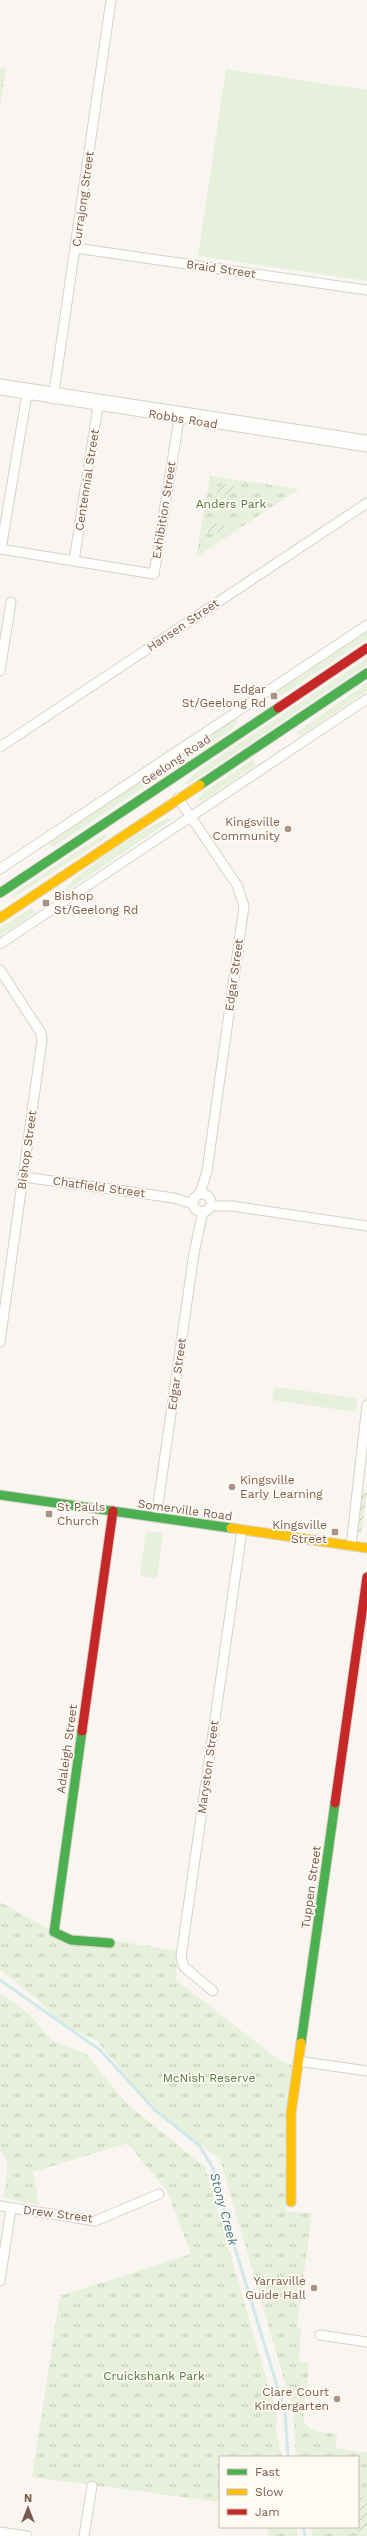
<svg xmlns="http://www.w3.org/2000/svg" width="367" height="2536" viewBox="0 0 367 2536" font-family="'Work Sans',sans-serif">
	<defs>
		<pattern id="park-tufts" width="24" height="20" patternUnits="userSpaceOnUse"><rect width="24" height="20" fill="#e7f0db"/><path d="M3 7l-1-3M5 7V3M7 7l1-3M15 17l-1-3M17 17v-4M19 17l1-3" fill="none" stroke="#c0c6b4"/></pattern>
		<pattern id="garden-furrows" width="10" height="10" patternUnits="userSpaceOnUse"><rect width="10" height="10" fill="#e7f0db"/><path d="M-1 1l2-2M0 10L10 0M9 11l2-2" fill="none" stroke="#c0c6b4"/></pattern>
	</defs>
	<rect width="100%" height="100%" fill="#f9f5f0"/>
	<path fill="#e7f0db" d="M226,69L367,90V281L198,256Z
		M367,631V639L279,697L275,691Z
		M367,658V665L189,784H184L199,770Z
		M367,683V691L300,736L297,732Z
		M235,718L238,722L231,730L55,846L53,847L49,843Z
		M252,760L256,765L202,801L196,802L203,793Z
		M175,817L64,893L63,891C68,887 72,880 78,876C95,862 156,818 175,817Z
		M106,834L108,837L13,898L11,895L88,844Z
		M32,907L35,913L0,936V928Z
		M274,1387L357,1398L356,1412L272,1400Z
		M146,1531L163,1533L157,1578L140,1576Z"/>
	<path fill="url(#park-tufts)" d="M0,67L6,68L0,107Z
		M210,476L299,489L196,557Z
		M0,1902L50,1930L178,1951L176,1980L279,2060L294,2066L285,2123L286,2211L312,2213L297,2326L301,2328L299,2361L307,2362L309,2365L303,2418C307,2433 323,2432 337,2434L335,2448L367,2453V2536H313L311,2527H358V2457H296L293,2410L220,2159L172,2123L140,2092L96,2040L59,2023L41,2002L0,1970Z
		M0,1993L30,2015L51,2040L86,2054L127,2104L205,2167L277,2416L276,2432L282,2457H220V2502L32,2477L60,2296L191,2254L166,2189L127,2143L33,2172L39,2205L4,2198L8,2163L0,2150Z
		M266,2527H296L298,2536H269Z"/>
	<path fill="url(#garden-furrows)" d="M224,484L232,486L234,489L230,495L217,494L216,488Z
		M215,523L223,524L225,528L221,533L208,532V526Z
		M365,1492L367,1493L361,1534L358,1531L362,1493Z
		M358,2497L367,2498V2529L359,2531L348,2527H358Z"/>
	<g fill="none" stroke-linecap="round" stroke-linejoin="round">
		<path stroke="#d0e8ea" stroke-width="3" d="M0,1980L100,2050L155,2110L199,2145L213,2168L235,2248L285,2412L288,2457
			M303,2527L305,2536"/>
		<defs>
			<path id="street" d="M75,248L367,290
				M0,384L367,440
				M0,390L367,447
				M53,399L111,0
				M0,549L154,574L180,413
				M1,549L27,394
				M74,561L99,400
				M0,671L11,602
				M0,747L367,503
				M178,798L237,885L244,906L207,1171L200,1194
				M0,869L367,625
				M0,944L367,699
				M0,970L41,1033L42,1040L0,1342
				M24,1177L174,1198L193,1204
				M193 1203a9 9 0 1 1 18 0a9 9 0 1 1-18 0Z
				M210,1206H232L367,1226
				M156,1518L194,1253L203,1211
				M351,1546L367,1405
				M213,1991L184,1967L181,1957L242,1530
				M298,2061L367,2071
				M0,2206L95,2221L159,2194
				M0,2281L11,2208
				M320,2335L367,2342
				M0,2532L27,2536
				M84,2536L92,2486"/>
			<path id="fast" d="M200,785L367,673
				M0,893L278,708
				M0,1495L231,1528
				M82,1731L54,1932L71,1940L110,1943
				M301,2043L335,1803"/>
			<path id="slow" d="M0,918L200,785
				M231,1528L367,1548
				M291,2202V2113L301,2043"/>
			<path id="jam" d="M278,708L367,648
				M82,1731L113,1511
				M335,1803L367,1577"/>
		</defs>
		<use href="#street" stroke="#d7d1cb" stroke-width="11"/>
		<use href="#fast" stroke="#d9d2cb" stroke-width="11"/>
		<use href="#slow" stroke="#d9d2cb" stroke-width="11"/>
		<use href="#jam" stroke="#d9d2cb" stroke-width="11"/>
		<use href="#street" stroke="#fefefd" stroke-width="9"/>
		<use href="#fast" stroke="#4caf50" stroke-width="9"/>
		<use href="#slow" stroke="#ffc107" stroke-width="9"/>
		<use href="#jam" stroke="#c62828" stroke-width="9"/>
	</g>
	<g fill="#a69286" stroke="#fffaf3" stroke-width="1.5">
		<rect x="270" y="692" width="8" height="8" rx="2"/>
		<circle cx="288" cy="829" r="4"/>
		<rect x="42" y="899" width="8" height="8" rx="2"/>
		<circle cx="232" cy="1487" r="4"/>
		<rect x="45" y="1510" width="8" height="8" rx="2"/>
		<rect x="331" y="1528" width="8" height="8" rx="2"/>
		<circle cx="314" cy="2288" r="4"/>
		<circle cx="337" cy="2399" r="4"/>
	</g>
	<g text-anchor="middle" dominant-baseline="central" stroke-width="3.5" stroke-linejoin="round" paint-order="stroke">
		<g font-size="12" fill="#7a5c4d" stroke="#fffaf3">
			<text transform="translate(83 199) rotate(-82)">Currajong Street</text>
			<text transform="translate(221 269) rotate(8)">Braid Street</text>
			<text transform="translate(183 419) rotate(9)">Robbs Road</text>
			<text transform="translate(87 480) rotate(-81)">Centennial Street</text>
			<text transform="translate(164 510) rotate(-81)">Exhibition Street</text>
			<text transform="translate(183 625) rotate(-34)">Hansen Street</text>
			<text transform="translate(176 760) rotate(-34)">Geelong Road</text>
			<text transform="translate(234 975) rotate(-82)">Edgar Street</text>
			<text transform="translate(27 1150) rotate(-82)">Bishop Street</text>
			<text transform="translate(99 1187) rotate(8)">Chatfield Street</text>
			<text transform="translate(177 1374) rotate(-82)">Edgar Street</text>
			<text transform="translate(185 1510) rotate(8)">Somerville Road</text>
			<text transform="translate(67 1749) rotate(-82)">Adaleigh Street</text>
			<text transform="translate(208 1767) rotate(-82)">Maryston Street</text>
			<text transform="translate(311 1887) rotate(-82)">Tuppen Street</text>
			<text transform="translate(58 2214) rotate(7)">Drew Street</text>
		</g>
		<g font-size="12" fill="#537a41" stroke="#fffaf3">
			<text x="231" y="504">Anders Park</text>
			<text x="209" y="2078">McNish Reserve</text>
			<text x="154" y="2376">Cruickshank Park</text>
		</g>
		<g font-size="12" fill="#7a5c4d" stroke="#fffaf3" text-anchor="end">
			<text x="266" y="689">Edgar<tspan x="266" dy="14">St/Geelong Rd</tspan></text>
			<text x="280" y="822">Kingsville<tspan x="280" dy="14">Community</tspan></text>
			<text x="54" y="896" text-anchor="start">Bishop<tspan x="54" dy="14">St/Geelong Rd</tspan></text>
			<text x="240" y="1480" text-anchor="start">Kingsville<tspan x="240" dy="14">Early Learning</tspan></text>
			<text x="57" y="1507" text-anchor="start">St Pauls<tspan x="57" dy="14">Church</tspan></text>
			<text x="327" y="1525">Kingsville<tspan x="327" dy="14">Street</tspan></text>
			<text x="306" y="2281">Yarraville<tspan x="306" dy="14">Guide Hall</tspan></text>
			<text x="329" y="2392">Clare Court<tspan x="329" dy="14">Kindergarten</tspan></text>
		</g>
		<g font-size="13" font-style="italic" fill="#437c86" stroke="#fffaf3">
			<text transform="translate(224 2209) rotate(75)">Stony Creek</text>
		</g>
	</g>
	<rect x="219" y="2456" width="140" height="72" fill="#fffaf3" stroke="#cabbb1"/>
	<rect x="227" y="2469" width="20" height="6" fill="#4caf50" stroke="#cabbb1"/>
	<text x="255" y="2476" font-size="12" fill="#7a5c4d">Fast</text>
	<rect x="227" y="2489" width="20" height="6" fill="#ffc107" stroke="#cabbb1"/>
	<text x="255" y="2496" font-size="12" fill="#7a5c4d">Slow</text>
	<rect x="227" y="2509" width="20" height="6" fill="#c62828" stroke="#cabbb1"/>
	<text x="255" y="2516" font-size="12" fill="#7a5c4d">Jam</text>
	<g transform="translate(28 2508)" stroke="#fffaf3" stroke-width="3" paint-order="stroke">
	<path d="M0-3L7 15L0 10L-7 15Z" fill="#7a5c4d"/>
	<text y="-6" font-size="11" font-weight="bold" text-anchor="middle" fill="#7a5c4d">N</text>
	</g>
</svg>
